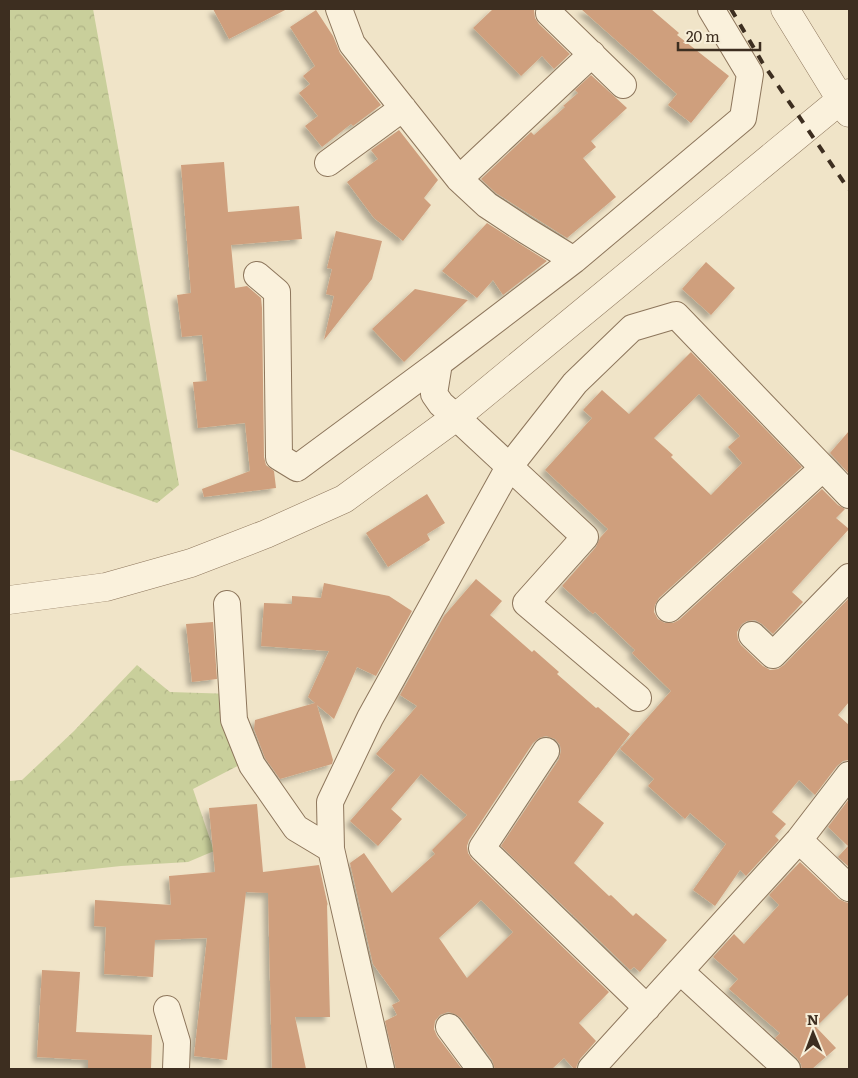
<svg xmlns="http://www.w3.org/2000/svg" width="858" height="1078" viewBox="0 0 858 1078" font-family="Literata,serif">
	<defs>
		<pattern id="forest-crowns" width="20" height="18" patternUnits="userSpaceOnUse" patternTransform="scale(1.25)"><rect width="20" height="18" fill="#c9cf9b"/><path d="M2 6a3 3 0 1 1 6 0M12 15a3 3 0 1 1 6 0" fill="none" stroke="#aeb285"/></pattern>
		<filter id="shadow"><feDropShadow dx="-4.5" dy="4.5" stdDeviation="2.5" flood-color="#0004"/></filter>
	</defs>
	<rect width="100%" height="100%" fill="#f0e4c8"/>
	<path fill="url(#forest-crowns)" d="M9,9H93L179,485L157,503L9,449Z
		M137,665L170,692L233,694L255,757L193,789L214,851L188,862L121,866L9,878V781L22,780L74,731Z"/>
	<path fill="#cf9f7d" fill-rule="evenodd" filter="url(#shadow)" d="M213,9H287L229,39Z
		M493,9H533L534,10L535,18L539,24L570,54L554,69L542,56L521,76L473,28Z
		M581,9H651L679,33L677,35L729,76L691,123L668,105L677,94Z
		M316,10L333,36L340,53L381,105L353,126L351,124L322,147L305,126L318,116L299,93L310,84L303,76L315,66L290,27Z
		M591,75L627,108L591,141L596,147L583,158L616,197L567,238L496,193L481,179L531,132L534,135L565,107L563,106L578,93L575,90Z
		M399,130L438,180L424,198L431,205L403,241L374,218L347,182L378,159L371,150Z
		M224,162L228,212L299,206L302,239L231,245L235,288L247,286L261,298L262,308L264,457L266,465L274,471L276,488L204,497L202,489L250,471L245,423L198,428L193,382L207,381L202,335L182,337L177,295L191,293L181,165Z
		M487,223L547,261L503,295L493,280L477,298L442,271Z
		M336,231L382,241L372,279L324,340L334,296L326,294L332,269L327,268Z
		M706,262L735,288L711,315L682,289Z
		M415,289L468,300L404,362L372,329Z
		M691,352L802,467L659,598L655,605L654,612L658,619L665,623H673L679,620L822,489L838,505L845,509L836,518L849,529L792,592L803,602L773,634L762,624L755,620L747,621L742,624L737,632L738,640L741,645L763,666L770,670L778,669L784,665L849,598V702L838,715L849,725V760L843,761L837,766L815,795L799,780L772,812L786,824L775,836L779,840L746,876L740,870L715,906L693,890L726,844L690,813L685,819L648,786L654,779L620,749L671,691L632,653L635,650L595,612L593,614L562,586L596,547L600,538L608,529L545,470L592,418L583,410L602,390L629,414ZM699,394L740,436L728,447L742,463L711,495L671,457L673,455L654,438Z
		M849,431V474L830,453Z
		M427,494L445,523L427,534L430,540L388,567L366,533Z
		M476,579L502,601L490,615L532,652L534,650L559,672L557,674L596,708L598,707L630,734L578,802L604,823L574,863L609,896L611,895L633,916L636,913L667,940L640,972L634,967L630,970L501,846L559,759L561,751L560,745L555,739L546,736L539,738L533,743L469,840L467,846L468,853L472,859L609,992L579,1023L596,1041L580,1059L577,1065L576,1069H574L564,1058L552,1069H495L492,1060L461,1018L455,1014L448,1012L440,1015L435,1021L434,1029L437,1036L462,1069H396L385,1021L397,1015L392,1005L400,1001L373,964L350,863L364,853L392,893L435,854L432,850L467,815L421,774L391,809L402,819L378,846L350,821L395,770L376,754L417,706L400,695L444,616ZM481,900L513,932L467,978L439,938Z
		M324,583L389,596L412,611L376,676L357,667L334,719L317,705L333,760L332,764L280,779L265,758L254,729L255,720L315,703L308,697L329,651L261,646L264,603L292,604V596L321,598Z
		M213,622L217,679L192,682L186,624Z
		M849,799V867L838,857L848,846L828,827Z
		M257,804L263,872L319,865L328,906L327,904L330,1017H295L306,1069H272L268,893L246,892L227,1060L194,1056L207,938L155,940L153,977L104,974L106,927L94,926L95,900L171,905L169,876L215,872L209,808Z
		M800,862L839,899L845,902L849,903V994L816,1027L836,1048L812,1069H802L801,1064L797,1058L775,1038L780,1033L729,989L738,979L713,957L734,934L744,944L779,905L769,895Z
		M42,970L80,972L76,1032L152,1035L151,1069H88V1060L37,1057Z"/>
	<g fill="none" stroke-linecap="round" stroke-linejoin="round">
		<defs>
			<path id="minor" d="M339,9L352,44L459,179L487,205L525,230L574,260
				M549,13L623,85
				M328,163L403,108
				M459,179L592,54
				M257,275L277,292L279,457L297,468L439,363
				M227,604L234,720L252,765L296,828L331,849
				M669,609L823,468
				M752,635L773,655L849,577
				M638,698L526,603L585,537L456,417L441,404L434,394L439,363L574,260L743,118L750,74L711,9
				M546,751L482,848L647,1008
				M799,840L849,888
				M680,971L787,1069
				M167,1009L177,1042L176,1069
				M449,1027L480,1069
				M381,1069L331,849L330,802L370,718L509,467L575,383L632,328L676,315L849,495
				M591,1069L799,840L849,775"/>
			<path id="tertiary" d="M785,9L849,113
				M9,600L106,587L191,563L266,534L344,499L456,417L849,93"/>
		</defs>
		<use href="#minor" stroke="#8d765c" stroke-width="28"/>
		<use href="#tertiary" stroke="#8d765c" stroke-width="29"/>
		<use href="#minor" stroke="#faf1dc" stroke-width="26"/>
		<use href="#tertiary" stroke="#faf1dc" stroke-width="28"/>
		<path stroke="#3d2e20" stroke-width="4" stroke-dasharray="9 9" stroke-linecap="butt" d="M731,9L762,62L849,190"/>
	</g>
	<rect width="858" height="1078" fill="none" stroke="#3d2e20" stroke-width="20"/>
	<g transform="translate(813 1033) rotate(359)" stroke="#f7eed8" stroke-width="4" paint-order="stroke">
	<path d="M0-4L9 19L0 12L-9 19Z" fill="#3d2e20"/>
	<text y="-8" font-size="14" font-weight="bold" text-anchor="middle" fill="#3d2e20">N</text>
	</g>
	<path d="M678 42v8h82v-8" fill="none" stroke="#3d2e20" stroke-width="2.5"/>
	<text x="686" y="42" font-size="15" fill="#3d2e20" stroke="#f7eed8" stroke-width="4" paint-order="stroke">20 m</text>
</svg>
